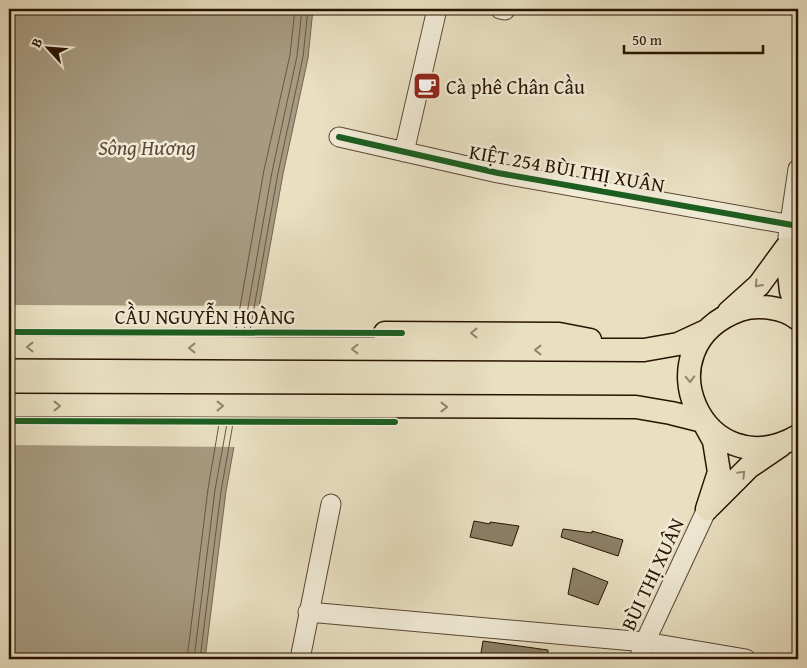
<svg xmlns="http://www.w3.org/2000/svg" width="807" height="668" viewBox="0 0 807 668" font-family="'Gentium Book Plus',serif">
	<rect width="100%" height="100%" fill="#e9e0c2"/>
	<filter id="stains"><feTurbulence type="fractalNoise" baseFrequency=".004" numOctaves="4"/><feColorMatrix values="0 0 0 0 .2 0 0 0 0 .09 0 0 0 0 .02 0 0 0 .5 -.17"/></filter>
	<radialGradient id="worn" r=".72"><stop offset=".6" stop-color="#630" stop-opacity="0"/><stop offset="1" stop-color="#630" stop-opacity=".3"/></radialGradient>
	<path fill="#a79a81" stroke="#74644e" d="M9,9H313L308,58L283,174L226,491L205,659H9Z"/>
	<path fill="#e9e0c2" d="M9,305L262,306L237,447L9,445Z"/>
	<g fill="none" stroke-linecap="round" stroke-linejoin="round">
		<path stroke="#685642" stroke-width="1" d="M235,336L264,170L290,55L295,9
			M243,336L272,172L297,56L302,9
			M249,336L278,173L303,57L308,9
			M187,659L208,489L220,418
			M194,659L215,490L228,418
			M200,659L221,491L234,418"/>
	</g>
	<path fill="#8c7e66" stroke="#281302" d="M474,521L490,524V522L519,526L512,546L470,537Z
		M563,529L592,533V531L623,540L618,556L561,537Z
		M573,568L608,582L598,605L568,594Z
		M483,641L548,650V659H480Z"/>
	<g fill="none" stroke-linecap="round" stroke-linejoin="round">
		<defs>
			<path id="minor" d="M500,9L505,10
				M339,137L498,173L798,226
				M404,152L437,9
				M788,237L798,169
				M308,612L645,642L746,659
				M300,659L331,504
				M639,659L645,642L707,509"/>
			<path id="major" d="M786,248L791,291L798,311
				M729,312L759,285L786,248
				M798,319C784,307 757,304 740,310C639,347 704,490 798,436
				M385,333L559,334L590,340
				M9,347L644,350L678,344L706,331
				M9,405L636,407L671,413L703,421L714,441L719,472L707,509
				M710,506L749,467L780,446"/>
		</defs>
		<use href="#minor" stroke="#584632" stroke-width="21"/>
		<use href="#major" stroke="#281302" stroke-width="25"/>
		<use href="#minor" stroke="#f1ebd7" stroke-width="19"/>
		<use href="#major" stroke="#e9e0c2" stroke-width="22"/>
		<defs>
			<path id="cycleway" d="M339,137L498,173L798,226
				M9,332L402,333
				M9,421L395,422"/>
		</defs>
		<use href="#cycleway" stroke="#f1ebd7" stroke-width="9"/>
		<use href="#cycleway" stroke="#1b5e20" stroke-width="6"/>
	</g>
	<defs><path id="oneway-chevron" d="M-2-3.5L2.5 0L-2 3.5" fill="none" stroke-width="1.6" stroke-linecap="round" stroke-linejoin="round" transform="scale(1.25)"/></defs>
	<g stroke="#92846c">
		<use href="#oneway-chevron" transform="translate(758 284) rotate(132)"/>
		<use href="#oneway-chevron" transform="translate(474 333) rotate(-180)"/>
		<use href="#oneway-chevron" transform="translate(30 347) rotate(-180)"/>
		<use href="#oneway-chevron" transform="translate(192 348) rotate(-180)"/>
		<use href="#oneway-chevron" transform="translate(355 349) rotate(-180)"/>
		<use href="#oneway-chevron" transform="translate(538 350) rotate(-180)"/>
		<use href="#oneway-chevron" transform="translate(690 379) rotate(88)"/>
		<use href="#oneway-chevron" transform="translate(57 406)"/>
		<use href="#oneway-chevron" transform="translate(220 406)"/>
		<use href="#oneway-chevron" transform="translate(444 407)"/>
		<use href="#oneway-chevron" transform="translate(742 474) rotate(-45)"/>
	</g>
	<defs>
		<symbol id="cafe-square" viewBox="-11 -11 22 22"><rect x="-9" y="-9" width="18" height="18" rx="4" fill="#8f2418" stroke="#f1ebd7"/><path d="M-5.5-4.5H6V0H3Q3 3.5 0 3.5H-2.5Q-5.5 3.5-5.5 0ZM3-3.2v2h1.7v-2ZM-6 4.5H4V6H-6Z" fill="#fff"/></symbol>
	</defs>
	<g fill-rule="evenodd">
		<use href="#cafe-square" x="411" y="70" width="32" height="32"/>
	</g>
	<g text-anchor="middle" dominant-baseline="central" stroke-width="5" stroke-linejoin="round" paint-order="stroke">
		<g font-size="20" fill="#281302" stroke="#f1ebd7" text-anchor="start">
			<text x="446" y="86">Cà phê Chân Cầu</text>
		</g>
		<g font-size="20" fill="#281302" stroke="#f1ebd7">
			<text transform="translate(567 168) rotate(10)">KIỆT 254 BÙI THỊ XUÂN</text>
			<text x="205" y="316">CẦU NGUYỄN HOÀNG</text>
			<text transform="translate(652 574) rotate(-65)">BÙI THỊ XUÂN</text>
		</g>
		<g font-size="21" font-style="italic" fill="#5b4935" stroke="#f1ebd7">
			<text x="147" y="147">Sông Hương</text>
		</g>
	</g>
	<rect width="807" height="668" fill="none" stroke="#e9e0c2" stroke-width="30"/>
	<rect x="10" y="10" width="787" height="648" fill="none" stroke="#281302" stroke-width="2.5"/>
	<rect x="15" y="15" width="777" height="638" fill="none" stroke="#281302"/>
	<g transform="translate(48 48) rotate(296)" stroke="#f1ebd7" stroke-width="4" paint-order="stroke">
	<path d="M0-4L9 19L0 12L-9 19Z" fill="#281302"/>
	<text y="-8" font-size="14" font-weight="bold" text-anchor="middle" fill="#281302">B</text>
	</g>
	<path d="M624 45v8h139v-8" fill="none" stroke="#281302" stroke-width="2.5"/>
	<text x="632" y="45" font-size="15" fill="#281302" stroke="#f1ebd7" stroke-width="4" paint-order="stroke">50 m</text>
	<rect width="100%" height="100%" filter="url(#stains)"/>
	<rect width="100%" height="100%" fill="url(#worn)"/>
</svg>
